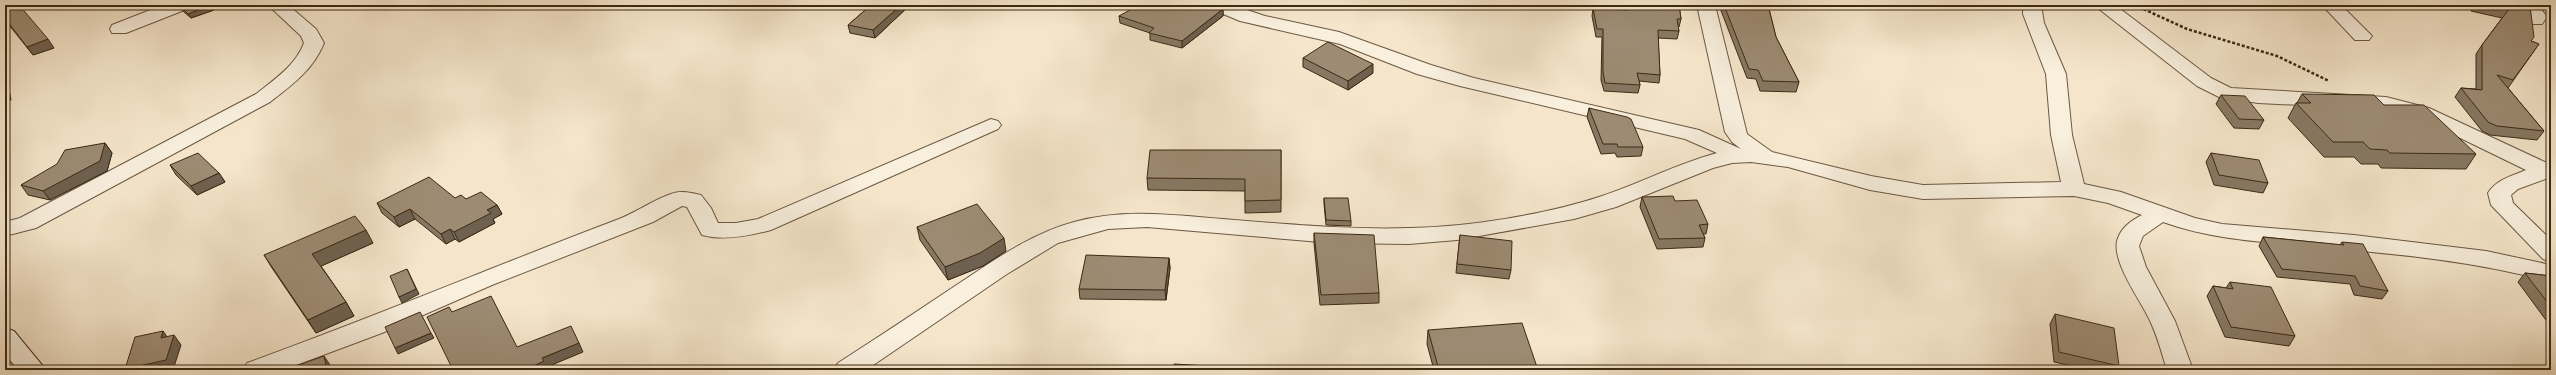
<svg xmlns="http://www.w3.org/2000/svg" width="2556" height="375" viewBox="0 0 2556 375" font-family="Vollkorn,serif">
	<rect width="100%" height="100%" fill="#f5e6cb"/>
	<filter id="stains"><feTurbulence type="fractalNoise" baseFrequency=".005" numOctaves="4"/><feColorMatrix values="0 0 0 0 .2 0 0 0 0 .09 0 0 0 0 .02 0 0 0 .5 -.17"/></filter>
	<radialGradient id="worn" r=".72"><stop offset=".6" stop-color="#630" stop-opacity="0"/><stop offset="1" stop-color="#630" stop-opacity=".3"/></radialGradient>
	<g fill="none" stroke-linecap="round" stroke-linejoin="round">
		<defs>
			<path id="street" d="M163,5H189L187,9L126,33H112L110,29L112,25Z
				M268,5H288L316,29L324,43C313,70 292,85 270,102L36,228L5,236V222L20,218L256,94C275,79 295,66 304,43L301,36Z
				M1209,5H1232L1265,16L1339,32L1431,65L1474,78L1699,130L1741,149L1732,142L1725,132L1697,5H1715L1747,134L1772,152L1871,176L1923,185L2061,182L2051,135L2046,74L2023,14V5H2041L2044,23L2066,74L2072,135L2084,184L2121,192L2195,218L2222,224L2354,235L2486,251L2551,265V282C2476,261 2396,254 2318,247C2265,242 2213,240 2163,222L2143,236L2139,246L2146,267L2175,321L2193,370H2167C2162,354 2158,338 2151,323C2143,303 2109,260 2118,238C2122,227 2132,220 2142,215L2108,203L2074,196L1923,199L1870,190L1788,167L1751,162L1732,163L1713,168L1616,207L1574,219L1457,240L1409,244L1332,243L1147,227L1108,229L1058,243L1007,274L866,370H834L838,363C877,338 916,312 955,286C993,261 1030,234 1074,222C1123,208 1173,215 1223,219C1285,224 1347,230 1410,228C1467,227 1544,215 1599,197C1639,184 1676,164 1717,153L1685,139L1460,86L1417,74L1340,44L1240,21L1211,9Z
				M2094,5H2115L2211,78L2231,88L2386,97L2429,108L2547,163L2551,162V177L2518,189L2511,195L2513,203L2551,240V262L2543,259L2491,205L2488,193C2497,179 2512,176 2526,170L2415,116L2386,109L2258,103L2219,97L2197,86Z
				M2322,5H2341L2372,36L2369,40H2355Z
				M2519,5H2538L2547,17L2542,24H2528L2526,20L2528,17Z
				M991,119L998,121L1001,125L998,129L771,230C749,236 724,241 702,235L687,207L682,206L653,222L492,285L382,333L283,370H243L247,363C372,318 495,266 619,219C637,212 653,200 671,194C681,190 691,193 701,195L711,208L718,223H736L758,219Z"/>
			<path id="secondary" d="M5,328L14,331L46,370H18L5,354Z"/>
		</defs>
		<use href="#street" stroke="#6b5842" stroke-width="2"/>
		<use href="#secondary" stroke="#3d2914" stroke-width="2"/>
		<path stroke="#3d2914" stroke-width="2.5" stroke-dasharray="3 2" stroke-linecap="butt" d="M2139,7L2187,29L2277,56L2329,81"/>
		<use href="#street" fill="#f8efdd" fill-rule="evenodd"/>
		<use href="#secondary" fill="#f8efdd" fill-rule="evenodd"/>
	</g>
	<path fill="#877863" stroke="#3d2914" d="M5,5L54,48L33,55L5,20Z
		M871,5H910L875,38L850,33L848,25Z
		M1622,5H1679L1681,19L1679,27H1678L1679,31L1677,39L1658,38L1660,75L1659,83L1639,81L1640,85L1638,93L1604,91L1601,80L1602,37H1596L1592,16L1593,8L1623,9Z
		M1721,5H1768L1776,37L1799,82L1796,92L1760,91L1756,79L1747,78L1720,8Z
		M2471,5H2530L2531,41L2539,44L2508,88L2544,131L2537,140L2490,135L2482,131L2455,97L2461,88L2476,89V54L2482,45L2502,18L2471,11Z
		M181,7L214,10L191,18L184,12Z
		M1223,9V16L1182,48L1150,40V33L1120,23L1119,16Z
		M1303,58L1373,73L1348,90L1303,67Z
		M2302,94L2384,105L2476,154L2466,169L2381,168L2378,164H2361L2354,157H2324L2288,118L2296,103H2297Z
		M2221,95L2264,120L2259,129L2234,128L2216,104Z
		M1589,108L1643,147L1641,156L1617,157L1615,153L1601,154L1587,117Z
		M105,143L112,153L107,171L50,200L28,195L21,185Z
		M1281,150V212L1245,213V191L1148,190L1147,178Z
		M2211,153L2268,183L2263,193L2214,185L2206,162Z
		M170,165L219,173L225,182L197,195L176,175Z
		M1642,197L1675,201L1708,224L1706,234H1703L1705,238L1703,247L1657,249L1640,207Z
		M455,198L466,199L497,205L502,214L493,219L495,223L459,242L455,239L446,244L415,219L399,227L382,213L377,203Z
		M1324,198L1351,221V226L1326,225L1324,204Z
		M917,227L1006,251L983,266L948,280L920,240Z
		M1314,233L1379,293V303L1320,305L1314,243Z
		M1460,235L1511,270L1509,279L1456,273Z
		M2263,237L2340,245L2342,242L2388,291L2382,299L2354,295L2350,284L2277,277L2259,246Z
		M373,243L321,266L346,302L354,316L316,333L272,268L264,255Z
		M1169,258L1170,268L1166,300L1080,299L1079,289Z
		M2525,273L2551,276V327L2518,282Z
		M2230,282L2295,336L2289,346L2225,337L2207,296L2213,286L2226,288Z
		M2055,314L2119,366L2117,370H2089L2054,362L2050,324Z
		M1428,330L1538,370H1434L1427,344Z"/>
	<path fill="#6e6150" stroke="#3d2914" d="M211,5L214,10L191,18L188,14Z
		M901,5H910L875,38L873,30Z
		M1223,9V16L1182,48V41Z
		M48,39L54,48L33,55L27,47Z
		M1373,64V73L1348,90V81Z
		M5,67L11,100L5,102Z
		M105,143L112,153L107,171L50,200L43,191Z
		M219,173L225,182L197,195L191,186Z
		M497,205L502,214L493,219L495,223L459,242L454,232L487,210Z
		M410,209L415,219L399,227L394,217Z
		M450,229L455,239L446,244L441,234Z
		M366,230L373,243L319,267L312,254Z
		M1004,238L1006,251L983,266L948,280L945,267Z
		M1169,258L1170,268L1166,300L1165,290Z
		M407,269L419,294L402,303L399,297Z
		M346,302L354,316L316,333L308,320Z
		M163,331L170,341L161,338Z
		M431,333L434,338L398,354L395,348Z
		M174,335L181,345L173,370H125V369Z
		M579,343L583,352L547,367L549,370H525L542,358Z
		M324,356L330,365L331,370H327Z"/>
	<path fill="#9d8b73" stroke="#3d2914" d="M5,5H19L48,39L27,47L5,18Z
		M185,5H211L188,14L181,7Z
		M871,5H901L873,30L848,25Z
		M1139,5H1214L1223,9L1182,41L1149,33L1154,28L1119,16Z
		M1626,5H1679L1681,19H1677L1679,31L1658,30L1660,75L1637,73L1640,85L1605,83L1603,72V29H1597L1593,8L1627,10Z
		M1724,5H1768L1776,37L1799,82L1763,81L1758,70L1749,69Z
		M2491,5H2530V6L2534,37L2531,41L2539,44L2513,80L2497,75L2544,131L2497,126L2488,122L2461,88L2482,90V45L2509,9Z
		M1328,42L1373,64L1348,81L1303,58Z
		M2302,94L2374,95L2384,105H2424L2476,154L2390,153L2387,150L2370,149L2363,142H2333L2296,103H2311Z
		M2221,95L2245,96L2264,120L2239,119Z
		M1589,108L1627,117L1631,119L1643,147H1618L1617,144H1603Z
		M105,143L100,161L43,191L21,185L57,164L65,150Z
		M1150,150H1281V200L1245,201V179L1147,178Z
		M198,153L219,173L191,186L170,165Z
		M2211,153L2259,160L2268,183L2219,175Z
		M429,177L455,198L461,195L466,199L481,192L497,205L487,210L491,213L454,232L450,229L441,234L410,209L394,217L377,203Z
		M1673,196L1675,201L1697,200L1708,224L1699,225L1705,238L1659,239L1642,197Z
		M1324,198H1348L1351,221L1326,220Z
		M977,204L1004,238L980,253L945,267L917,227Z
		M355,216L366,230L312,254L346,302L308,320L264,255Z
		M1314,233L1374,235L1379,293L1321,295Z
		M1460,235L1512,241L1511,270L1457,264Z
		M2263,237L2344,245L2342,242L2363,244L2388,291L2360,286L2355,276L2282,269Z
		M1086,255L1169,258L1165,290L1079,289Z
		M407,269L416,289L399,297L390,276Z
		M2525,273L2551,276V307Z
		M2230,282L2271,287L2295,336L2231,327L2213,286L2233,289Z
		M491,296L517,347L571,326L579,343L542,358L544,361L525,370H453L427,317L449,307L452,312Z
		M420,312L431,333L395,348L385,327Z
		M2055,314L2114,328L2119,366L2059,352Z
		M1522,323L1538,370H1439L1428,330Z
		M163,331L161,338L174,335L166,360L125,369L135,337Z
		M324,356L327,370H284Z
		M1174,364L1244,368L1243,370H1174Z"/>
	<rect width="2556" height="375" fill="none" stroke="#f5e6cb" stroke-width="20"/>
	<rect x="6" y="6" width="2544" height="363" fill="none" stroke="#3d2914" stroke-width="2"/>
	<rect x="10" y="10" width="2536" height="355" fill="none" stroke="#3d2914"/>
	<rect width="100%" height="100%" filter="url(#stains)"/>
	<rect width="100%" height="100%" fill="url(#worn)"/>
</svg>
